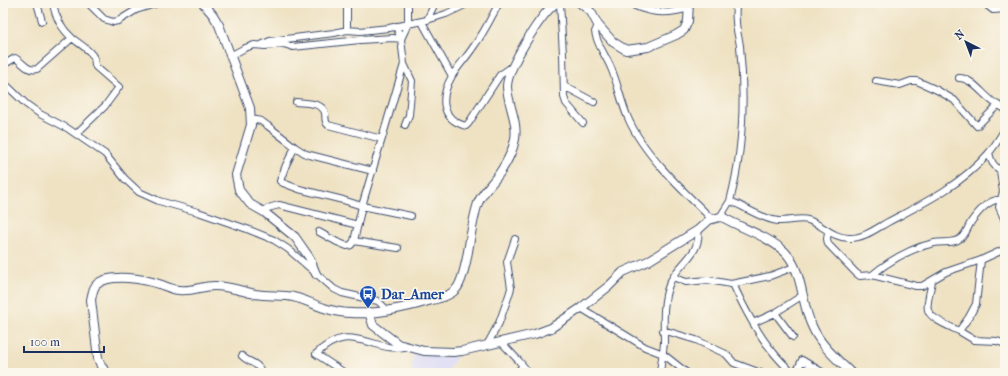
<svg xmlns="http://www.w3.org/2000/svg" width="1008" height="376" viewBox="0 0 1008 376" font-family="'IM FELL French Canon',serif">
	<rect width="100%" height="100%" fill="#fbf7ec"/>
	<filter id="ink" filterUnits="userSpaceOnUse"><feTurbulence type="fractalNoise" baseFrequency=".025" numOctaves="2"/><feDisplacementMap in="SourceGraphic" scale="8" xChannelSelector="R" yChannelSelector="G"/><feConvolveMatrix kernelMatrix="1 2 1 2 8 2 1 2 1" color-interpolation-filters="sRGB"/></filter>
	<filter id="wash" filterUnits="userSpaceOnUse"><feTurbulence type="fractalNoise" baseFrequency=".012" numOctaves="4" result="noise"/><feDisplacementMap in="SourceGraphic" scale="16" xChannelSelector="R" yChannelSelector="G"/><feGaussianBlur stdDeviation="0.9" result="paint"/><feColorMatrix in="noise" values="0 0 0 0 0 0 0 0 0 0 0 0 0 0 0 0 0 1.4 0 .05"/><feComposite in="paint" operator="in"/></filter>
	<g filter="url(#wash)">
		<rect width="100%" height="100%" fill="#efe2c3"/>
		<path fill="#d7d7f8" d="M413,354L457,357L446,373H411Z"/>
	</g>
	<g filter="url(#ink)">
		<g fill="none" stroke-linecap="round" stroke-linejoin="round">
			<defs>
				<path id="street" d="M37,3L42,21
					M88,3L104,19L113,22L118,21L136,10L158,3
					M499,3C491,18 484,33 474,46C467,57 458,66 452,76C440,97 440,119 466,126L468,124L500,75L513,66
					M560,3L563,54L564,97L566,103L583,123
					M984,3L993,10L1005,9
					M635,6C654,14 670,14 689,8
					M427,20L435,3
					M422,22L452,76
					M598,25L595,32C597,45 606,56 611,68C618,84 621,102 628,118C644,155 684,192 712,219
					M347,30V3
					M72,38C78,43 91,50 94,58C95,61 94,64 96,67L119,87L105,106L76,134
					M261,45L270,41L334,33L347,30L360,31L389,28L427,20L446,14L469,3
					M230,56L245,48L254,45L265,46L284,44L293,47L360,40L393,38L401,39L408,24V3
					M404,64L412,81L409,115L405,125
					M3,65L15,58C23,62 27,72 37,69L72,38C62,29 55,16 53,3
					M959,78C974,78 985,99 998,105
					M876,81L900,85L911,81H917L937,90L954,100L977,126L998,105L1005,109
					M3,82L26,104L40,114L67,128L105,154L125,179L139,192L159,201L198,212L247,229L274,240L288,249L334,289L342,293L378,301L387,310
					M564,86L594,102
					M296,102C304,103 323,102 325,113C326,118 324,121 328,125L382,139
					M251,119L261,121L268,126L295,147L306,154L373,171
					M295,147L286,165L280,181L283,183L299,189L343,200L362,206L411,216
					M989,153C991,161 993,166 1000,170L1005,168
					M1000,170L1003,192L999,207L1005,221
					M730,201C743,152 745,97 740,46C739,38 736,30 736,21C735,15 736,9 736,3
					M264,212L268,208L279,205L358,225
					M720,217L730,201C746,207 761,219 778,221C788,222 799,217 808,220C823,225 833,238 849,238C863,239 877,228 888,222C924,203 961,185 988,154C995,146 1000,137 1005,129
					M319,232L337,242L347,246L351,245L354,241L362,206L404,64L401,39L396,26
					M828,232L827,239L828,244L856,273L860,276L872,275L916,286H922L946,272L981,260L1005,249
					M354,241L398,248
					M981,260L976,304L969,317L959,331L974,340L997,341L1005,344
					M872,275C889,261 912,248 934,243C943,241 954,244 961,238C966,234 968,227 971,222C978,212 992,195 1005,201
					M673,277L686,282L708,280L731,284L770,276L794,267
					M932,281C931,288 926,304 928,310C930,319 951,327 959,331
					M733,284C744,308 756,332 773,352C779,360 786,366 792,373
					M581,308L645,347L663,354L687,373
					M775,313L793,337
					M753,323L775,313L803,295
					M663,330L696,340L726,354L734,363L761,373
					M501,342L519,361L529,373
					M487,345L499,323L509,295L511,288L507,262L515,239
					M242,356C250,364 257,361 262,373
					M345,373L316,354C337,334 349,336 376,344C386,347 394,349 404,347
					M516,373L523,366
					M660,373C661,363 663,353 664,343C664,324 662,303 669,285C676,264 702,255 698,230
					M796,373L802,360L822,372"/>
				<path id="secondary" d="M203,3L213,15L219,25L250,108L251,125L236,175L239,190L250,204L264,212L295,237L309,257L316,274
					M580,3L591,12L598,25L613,42L626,50L648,47L676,35L684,30L688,21L689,3
					M369,312L373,325L398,344L424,351L453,352L462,351L535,334L551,328L581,308L609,286L623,272L648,261L698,230L709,220L720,217L724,218C743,229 768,236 785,252C803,270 801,304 812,326C820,345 837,359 851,373
					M107,373L101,366L98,358L91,300C92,295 93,287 97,284C111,273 144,279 159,284C166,286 172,290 179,290C191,292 202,286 214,286C229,286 241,291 255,294C266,296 277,295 287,296C300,297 312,304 324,308C333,311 342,313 352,313C370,315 406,308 425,302C435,299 450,297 457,288C462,281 464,270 466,262C470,243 472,221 478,203C483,191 494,182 501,171C507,162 513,150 515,139C518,121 508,105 507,87C507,68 541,14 556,3"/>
			</defs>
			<use href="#street" stroke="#3b4a6d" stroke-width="8"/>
			<use href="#secondary" stroke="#3b4a6d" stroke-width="10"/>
			<use href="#street" stroke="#fff" stroke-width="6"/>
			<use href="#secondary" stroke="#fff" stroke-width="8"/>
		</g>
	</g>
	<defs>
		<symbol id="bus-pin" viewBox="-11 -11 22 30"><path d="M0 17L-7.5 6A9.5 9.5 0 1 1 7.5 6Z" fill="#1a4fb4" stroke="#fbf7ec"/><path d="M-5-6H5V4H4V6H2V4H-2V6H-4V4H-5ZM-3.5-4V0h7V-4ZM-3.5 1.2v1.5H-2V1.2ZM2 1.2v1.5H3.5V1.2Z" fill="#fff"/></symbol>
	</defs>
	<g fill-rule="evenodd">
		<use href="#bus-pin" x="358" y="284" width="20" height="27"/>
	</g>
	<g text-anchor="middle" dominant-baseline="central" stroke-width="3.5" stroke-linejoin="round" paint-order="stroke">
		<g font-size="14" font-weight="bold" fill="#164399" stroke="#fbf7ec" text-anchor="start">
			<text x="381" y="294">Dar_Amer</text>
		</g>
	</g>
	<rect width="1008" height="376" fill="none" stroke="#fbf7ec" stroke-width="16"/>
	<g transform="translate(966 42) rotate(318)" stroke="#fbf7ec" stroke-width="3" paint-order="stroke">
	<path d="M0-3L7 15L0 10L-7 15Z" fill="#1b2f5e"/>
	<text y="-6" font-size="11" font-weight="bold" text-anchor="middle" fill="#1b2f5e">N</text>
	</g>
	<path d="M24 346v6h80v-6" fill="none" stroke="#1b2f5e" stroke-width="2"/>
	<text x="30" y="346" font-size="12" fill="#1b2f5e" stroke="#fbf7ec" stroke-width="3" paint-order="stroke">100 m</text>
</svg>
